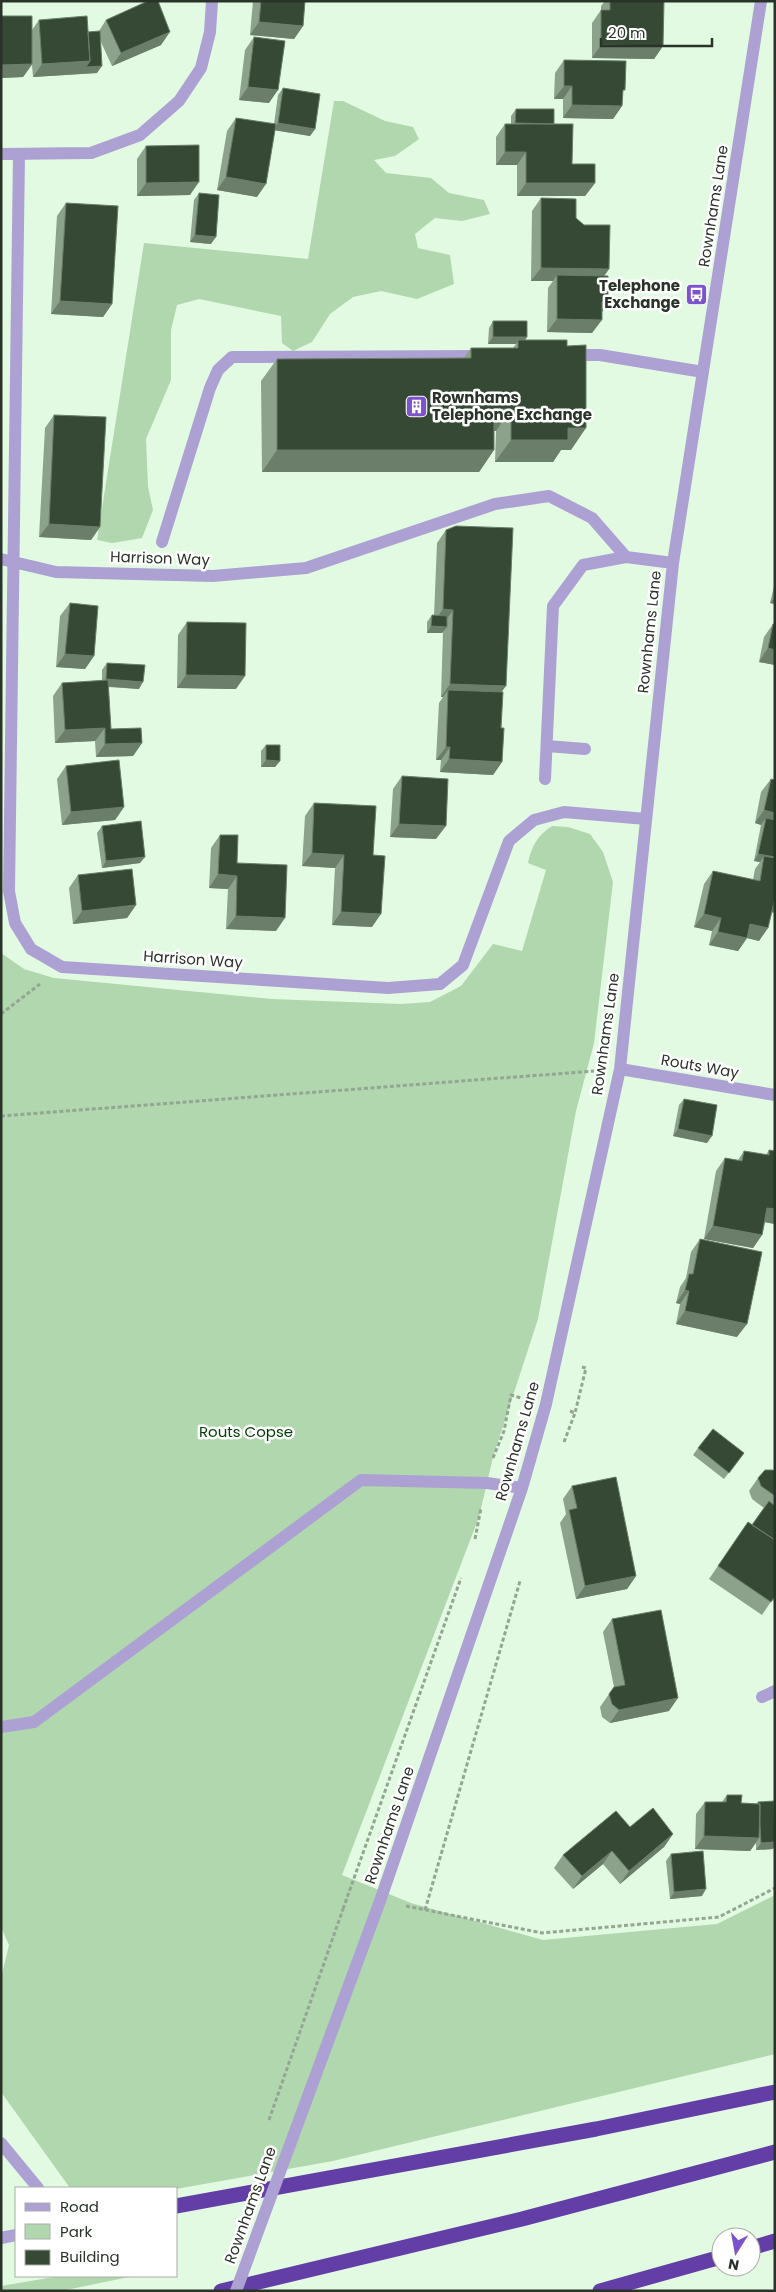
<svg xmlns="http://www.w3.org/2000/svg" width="776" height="2292" viewBox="0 0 776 2292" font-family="Poppins,sans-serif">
	<rect width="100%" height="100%" fill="#e2fae1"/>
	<path fill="#b0d7ad" d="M334,101H343L385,121L413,127L419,139L395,156L374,160L386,173L431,178L449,193L484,200L490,214L462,221L435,218L415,234L418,248L450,255L454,284L417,299L381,291L353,297L330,314L312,342L293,351L282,343L281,316L199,299L177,305L171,330V380L146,439L148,487L153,510L142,538L112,543L97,540L144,243L308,259Z
		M552,826L568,827L590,834L603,852L613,882L594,1043L576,1111L538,1319L493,1457L479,1517L342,1875L411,1903L543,1940L717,1924L775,1895V2054L333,2161L176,2189L70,2188L1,2092V1978L9,1945L1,1927V953L24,969L54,978L272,999L401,1004L430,1002L461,986L493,944L522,951L546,870L528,863C532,846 537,836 552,826Z
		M60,2276H134L61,2291H1V2286Z"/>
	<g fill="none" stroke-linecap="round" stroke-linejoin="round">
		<path stroke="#94a693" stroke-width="3" stroke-dasharray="4 2.5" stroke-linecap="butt" d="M1,1014L40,984
			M1,1116L594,1071
			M570,1411L575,1413L586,1368L582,1367
			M564,1442L575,1413
			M493,1458L504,1431L511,1395L521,1398
			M475,1539L481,1508
			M406,1906L542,1933L719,1917L775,1888
			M343,1909L461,1578
			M425,1910L520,1581"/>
		<path stroke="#ada1d3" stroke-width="12" d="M1,154L91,153L140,135L179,101L201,68L210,32L212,1
			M19,154L9,891L15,923L31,949L62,967L388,988L440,984L463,965L509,841L534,820L564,812L646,819
			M569,355H600L703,372
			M162,542L210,388L218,370L232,357L482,356
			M1,559L56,572L213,576L306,568L495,504L549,496L592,518L626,557
			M547,746L585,749
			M545,779L553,606L583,565L626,557L673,563
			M620,1069L775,1095
			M762,1697L775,1691
			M1,1727L34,1722L361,1480L487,1483L522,1488
			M380,1901L522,1488L546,1404L620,1069L673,563L761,1
			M1,2143L38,2188
			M1,2238L16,2235"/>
		<path stroke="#623ea6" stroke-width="15" d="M176,2206L596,2129L775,2092
			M751,2248L775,2241
			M221,2291L522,2219L775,2152
			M600,2291L721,2257"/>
		<path stroke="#94a693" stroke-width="3" stroke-dasharray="4 2.5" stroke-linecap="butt" d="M269,2120L343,1909"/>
		<path stroke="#ada1d3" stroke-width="12" d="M236,2291L380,1901"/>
	</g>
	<path fill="#8ca28b" d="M253,1H305L303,26L294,39L250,35Z
		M605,1H610L663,46L654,59L592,58V23L601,10V6Z
		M1,16L32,30L39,20L88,32L99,31L106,20L161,45L112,66L100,40L97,73L33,77L32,65L23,77L1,78Z
		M254,37L269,103L239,100L245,50Z
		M564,60L622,95V106L613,119L563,118V99H554L555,73Z
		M283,88L315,129L310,136L275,130L257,197L217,190L227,131L236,118L274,124L278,95Z
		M516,109L554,124L572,164L595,183L585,196H517V165H496V137L505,124H511V116Z
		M146,146L190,195L137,196V159Z
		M199,193L211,244L190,242L194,200Z
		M541,198L576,218L609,269L604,276L608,303L602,312L592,333L547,332L548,288L553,281H531L532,211Z
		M66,203L112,304L103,317L51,314L57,216Z
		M493,321L527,337L525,340L571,450H561L553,462H495L496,431H494V450L479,472H262L261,381L277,359L464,358L471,348H513L516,344H488L489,328Z
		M54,415L100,527L91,540L39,537L45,428Z
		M446,530L501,692V728L502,762L493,775L440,772L441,760H436L439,703L443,697H441L443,632L442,633H427V622L432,615L434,616L437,543Z
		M775,582V604L770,603Z
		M70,603L94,656L85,669L56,667L60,616Z
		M187,622L236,689L177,688L178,635Z
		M773,624H775V665L759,662L764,637Z
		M107,663L139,689L108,687L111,729L142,743L133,756L96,757L95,741L55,743L53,696L62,683L102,681V670Z
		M266,745L280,761L275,767H261V751Z
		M66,766L124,807L115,820L62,825L57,779Z
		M402,776L436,839L390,837L393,789Z
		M771,779V912L759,941L747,938L738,951L709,945L712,931L694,927L704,884L713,871L753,880L755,869L760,862L754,861L761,825L755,823L761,792Z
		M314,803L373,855L372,927L332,925L335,868L302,866L305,816Z
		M102,826L140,863L102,868L97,833Z
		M220,835L237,863L276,931L226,929L228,889L209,888L211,848Z
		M78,875L136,905L127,918L73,924L69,888Z
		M684,1099L707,1143L673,1136L679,1105Z
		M769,1150L775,1151V1224L765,1222L762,1235L753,1248L704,1239L716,1171L725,1158L738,1160L744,1151L766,1155Z
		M700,1239L737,1337L676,1324L680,1304L676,1303L680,1287L686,1278L691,1252Z
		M698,1448L744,1453L724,1479L693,1455Z
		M775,1472V1601L772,1600L762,1615L709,1579L748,1522L752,1525L764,1508L752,1499L749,1491L758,1478Z
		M572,1486L636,1576L627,1589L576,1599L560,1523L566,1514L563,1499Z
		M612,1619L669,1711L610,1723L602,1717L600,1707L614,1687L603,1632Z
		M727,1795L741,1803L757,1804L758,1802L773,1849L756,1850V1843L750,1851L695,1849L696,1814L705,1802H722Z
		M630,1827L673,1834L664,1847L620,1884L603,1864L573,1889L554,1868L563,1855Z
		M671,1854L702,1896L670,1899L666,1861Z"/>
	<path fill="#6a7e69" d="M259,22L303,26L294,39L250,35Z
		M170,32L161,45L112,66L121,53Z
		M601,45L663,46L654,59L592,58Z
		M90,61L102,66L97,73L33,77L42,64Z
		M32,64L23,77L1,78V65Z
		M564,86H572L563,99H554Z
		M248,87L278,90L269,103L239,100Z
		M572,105L622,106L613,119L563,118Z
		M278,123L315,129L310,136L273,130Z
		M505,152H526L517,165H496Z
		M226,177L266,184L257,197L217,190Z
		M199,182L190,195L137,196L146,183Z
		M526,183H595L585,196H517Z
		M195,235L216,237L211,244L190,242Z
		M541,268L609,269L600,282L557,275L553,281H531Z
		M60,301L112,304L103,317L51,314Z
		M602,302L608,303L599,316Z
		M557,319L602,320L592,333L547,332Z
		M493,337H527L522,344L518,340L516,344H488Z
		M494,409H511L496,431L479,430Z
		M568,428H586L571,450H561L553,462H495L511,440Z
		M277,450H494L479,472H262Z
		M49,524L100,527L91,540L39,537Z
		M775,597V604L770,603Z
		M443,609L453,610L444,623L434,622Z
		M431,626L447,627L442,633H427Z
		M768,648L775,650V665L759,662Z
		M65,654L94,656L85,669L56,667Z
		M186,675L245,676L236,689L177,688Z
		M106,679L143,682L139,689L102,686Z
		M450,684L506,686L497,698L448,690L443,697H441Z
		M105,728L95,741L55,743L65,730Z
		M142,743L133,756L96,757L105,744Z
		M446,747H450L441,760H436Z
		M449,759L502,762L493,775L440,772Z
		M266,760L280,761L275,767H261Z
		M124,807L115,820L62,825L71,812Z
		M764,810L775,813V828L766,818L761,825L755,823Z
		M399,824L446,826L436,839L390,837Z
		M312,853L344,855L335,868L302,866Z
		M758,854L775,857L764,856L760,862L754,861Z
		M145,857L140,863L102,868L106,861Z
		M218,874L237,876L228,889L209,888Z
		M775,898V913L765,911Z
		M136,905L127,918L73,924L82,911Z
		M341,912L381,914L372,927L332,925Z
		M704,914L721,918L712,931L694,927Z
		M236,916L285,918L276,931L226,929Z
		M750,924L768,928L759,941L747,938L738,951L709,945L718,932Z
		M678,1129L712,1136L707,1143L673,1136Z
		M767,1208L775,1209V1224L758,1221Z
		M713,1226L762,1235L753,1248L704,1239Z
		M685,1290L689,1291L680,1304L676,1303Z
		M685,1311L747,1324L737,1337L676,1324Z
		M636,1576L627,1589L576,1599L585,1586Z
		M678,1698L669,1711L610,1723L619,1710Z
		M673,1834L664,1847L620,1884L629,1871Z
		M704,1836L759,1838L750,1851L695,1849Z
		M775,1842V1846L773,1849L756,1850L761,1843Z
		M612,1851L603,1864L573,1889L582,1876Z
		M706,1889L702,1896L670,1899L674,1892Z"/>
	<path fill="#364935" stroke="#6a7e69" d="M148,1H158L170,32L121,53L106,20Z
		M261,1H305L303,26L259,22Z
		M610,1H664L663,46L601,45V10H610Z
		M1,16H32V64L1,65Z
		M87,16L90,61L42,64L39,20Z
		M100,31L102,66L86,67L90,61L88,32Z
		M254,37L285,41L278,90L248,87Z
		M564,60L626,61L625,90H623L622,106L572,105V86H564Z
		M283,88L320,94L315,129L278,123Z
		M516,109H554V124L515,123Z
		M236,118L276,124L266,184L226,177Z
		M505,124H573L572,164H595V183H526V152H505Z
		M199,145V182L146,183V146Z
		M199,193L219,195L216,237L195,235Z
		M541,198L576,199V218L584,225H610L609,269L541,268Z
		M66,203L118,206L112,304L60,301Z
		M557,275L608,276V303L602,302V320L557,319Z
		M493,321H527V337H493Z
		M518,340H567V346L586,345V428H568V440H511V409H494V450H277V359L471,358V348H518Z
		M54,415L106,417L100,527L49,524Z
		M456,526L513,528L506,686L450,684L453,610L443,609L446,530Z
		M70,603L98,606L94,656L65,654Z
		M432,615L447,616V627L431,626Z
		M187,622L246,623L245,676L186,675Z
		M773,624H775V650L768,648Z
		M107,663L145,665L143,682L106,679Z
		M108,680L111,729L141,728L142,743L105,744V728L65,730L62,683Z
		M448,690L503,692L501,728H504L502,762L449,759L450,747H446Z
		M266,745H280V761L266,760Z
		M119,760L124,807L71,812L66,766Z
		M402,776L448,779L446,826L399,824Z
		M771,779L775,780V813L764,810Z
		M314,803L376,806L373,855L385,856L381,914L341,912L344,855L312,853Z
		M766,818L775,820V857L758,854Z
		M141,821L145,857L106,861L102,826Z
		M220,835H238L237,863L287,865L285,918L236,916L237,876L218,874Z
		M764,856L775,858V898L768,928L750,924L747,938L718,932L721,918L704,914L713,871L760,881Z
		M132,869L136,905L82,911L78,875Z
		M684,1099L717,1105L712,1136L678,1129Z
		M769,1150L775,1151V1209L767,1208L762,1235L713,1226L725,1158L742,1161L744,1151L769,1155Z
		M700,1239L762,1252L747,1324L685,1311L689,1291L685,1290L689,1274H693Z
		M713,1429L744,1453L729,1473L698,1448Z
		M765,1470H773L775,1472V1496L761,1486L758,1478Z
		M616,1477L636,1576L585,1586L569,1510L577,1508L572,1486Z
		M769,1501L775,1506V1540L752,1525Z
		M748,1522L775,1540V1596L771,1602L718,1566Z
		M661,1610L678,1698L619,1710L612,1704L609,1694L614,1687L625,1685L612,1619Z
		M727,1795H742L741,1803L760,1804L759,1838L704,1836L705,1802H726Z
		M774,1801L775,1842L761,1843L760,1825V1804H758V1802Z
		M653,1808L673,1834L629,1871L612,1851L582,1876L563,1855L616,1811L630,1827Z
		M703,1851L706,1889L674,1892L671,1854Z"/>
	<defs>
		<symbol id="bus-square" viewBox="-11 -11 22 22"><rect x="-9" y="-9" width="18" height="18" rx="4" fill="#7c53cc" stroke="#fff"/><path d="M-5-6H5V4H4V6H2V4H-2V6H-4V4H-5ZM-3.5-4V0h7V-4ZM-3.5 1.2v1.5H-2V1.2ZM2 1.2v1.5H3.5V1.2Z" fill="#fff"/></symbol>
		<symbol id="building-square" viewBox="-11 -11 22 22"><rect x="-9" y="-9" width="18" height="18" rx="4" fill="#7c53cc" stroke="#fff"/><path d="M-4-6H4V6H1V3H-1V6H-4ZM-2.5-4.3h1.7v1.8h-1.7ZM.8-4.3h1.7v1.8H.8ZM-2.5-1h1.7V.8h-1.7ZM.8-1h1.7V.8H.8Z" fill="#fff"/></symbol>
	</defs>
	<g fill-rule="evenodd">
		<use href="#bus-square" x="684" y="282" width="25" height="25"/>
		<use href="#building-square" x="404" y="394" width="25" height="25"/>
	</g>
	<g text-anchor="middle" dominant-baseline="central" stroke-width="5" stroke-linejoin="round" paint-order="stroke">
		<g font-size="15" fill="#2a3329" stroke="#fff">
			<text transform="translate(713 206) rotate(-81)">Rownhams Lane</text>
			<text transform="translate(160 558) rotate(2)">Harrison Way</text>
			<text transform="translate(649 632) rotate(-84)">Rownhams Lane</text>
			<text transform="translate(193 959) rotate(4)">Harrison Way</text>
			<text transform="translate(605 1034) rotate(-82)">Rownhams Lane</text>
			<text transform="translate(700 1066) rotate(10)">Routs Way</text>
			<text transform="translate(517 1441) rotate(-74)">Rownhams Lane</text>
			<text transform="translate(389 1825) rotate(-71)">Rownhams Lane</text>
			<text transform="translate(250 2205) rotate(-70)">Rownhams Lane</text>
		</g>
		<g font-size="15" font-weight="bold" fill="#2a3329" stroke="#fff" text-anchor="end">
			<text x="680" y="285">Telephone<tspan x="680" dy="17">Exchange</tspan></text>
			<text x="432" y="397" text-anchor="start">Rownhams<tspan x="432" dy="17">Telephone Exchange</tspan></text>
		</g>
		<g font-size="15" fill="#003c03" stroke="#fff">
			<text x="246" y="1431">Routs Copse</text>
		</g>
	</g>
	<rect width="776" height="2292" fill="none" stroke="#2a3329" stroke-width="5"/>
	<rect x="15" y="2187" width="162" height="90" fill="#ffffff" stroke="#aaada9"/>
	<rect x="25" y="2203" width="25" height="8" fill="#ada1d3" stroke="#aaada9"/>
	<text x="60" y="2212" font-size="15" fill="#2a3329">Road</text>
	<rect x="25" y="2224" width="25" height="15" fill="#b0d7ad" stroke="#aaada9"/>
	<text x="60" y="2237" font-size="15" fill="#2a3329">Park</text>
	<rect x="25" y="2250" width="25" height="15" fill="#364935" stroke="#aaada9"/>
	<text x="60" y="2262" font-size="15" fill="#2a3329">Building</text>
	<g transform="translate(736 2252) rotate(191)"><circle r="24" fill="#ffffff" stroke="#aaada9"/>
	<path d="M0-4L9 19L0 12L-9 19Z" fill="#7c53cc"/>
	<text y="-8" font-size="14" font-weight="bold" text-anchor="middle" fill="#2a3329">N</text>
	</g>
	<path d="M601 38v8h111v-8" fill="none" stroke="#2a3329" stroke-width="2.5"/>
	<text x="608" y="38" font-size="15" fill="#2a3329" stroke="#ffffff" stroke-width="4" paint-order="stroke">20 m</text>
</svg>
